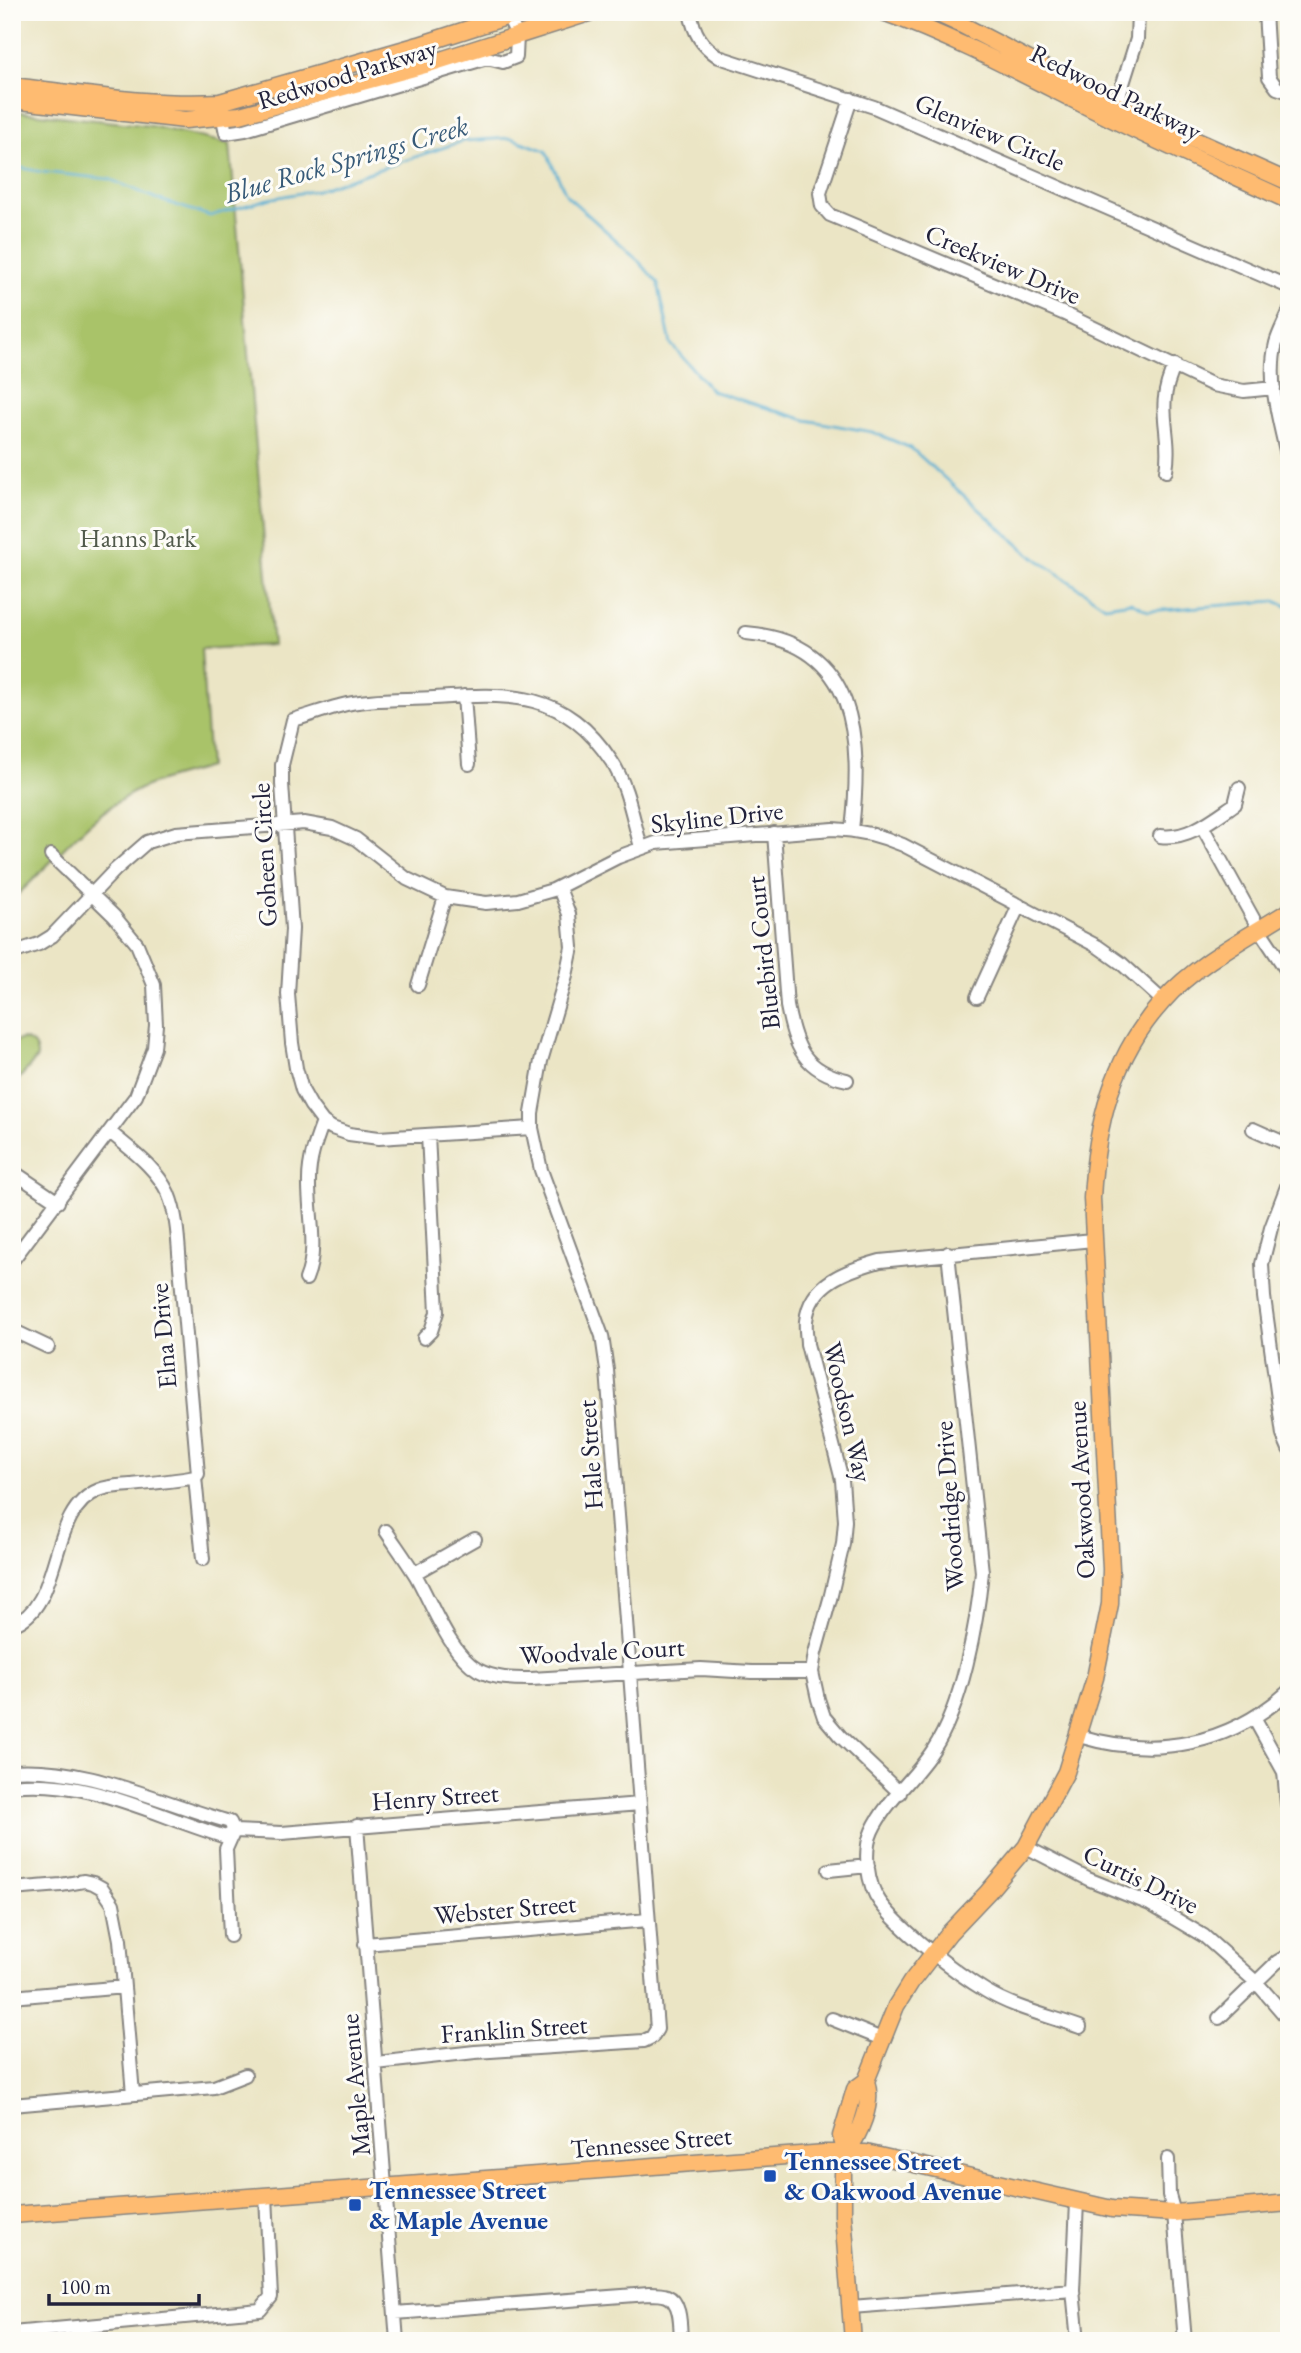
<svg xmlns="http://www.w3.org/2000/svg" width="1301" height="2353" viewBox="0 0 1301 2353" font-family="'EB Garamond',serif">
	<rect width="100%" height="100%" fill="#fdfcf7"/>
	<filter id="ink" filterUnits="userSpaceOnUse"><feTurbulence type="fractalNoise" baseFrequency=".0143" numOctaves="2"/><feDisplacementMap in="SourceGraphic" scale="14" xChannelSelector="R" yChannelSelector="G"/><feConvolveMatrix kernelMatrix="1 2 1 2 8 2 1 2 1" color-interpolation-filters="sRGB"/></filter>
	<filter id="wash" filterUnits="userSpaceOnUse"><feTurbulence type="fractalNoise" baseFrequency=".00686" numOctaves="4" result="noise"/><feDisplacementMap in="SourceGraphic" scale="28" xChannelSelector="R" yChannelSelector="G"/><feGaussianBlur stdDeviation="1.57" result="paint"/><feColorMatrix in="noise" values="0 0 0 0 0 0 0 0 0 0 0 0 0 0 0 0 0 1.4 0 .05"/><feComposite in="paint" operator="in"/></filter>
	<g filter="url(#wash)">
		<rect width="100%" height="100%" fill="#ebe5c5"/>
		<path fill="#a9c369" stroke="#667252" stroke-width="2" d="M12,111L151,126L230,144L273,645L201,649L209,767C186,774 159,779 138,790C89,814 56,860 16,896L12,895Z
			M22,1039C33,1042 37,1046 37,1058L12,1087V1042Z"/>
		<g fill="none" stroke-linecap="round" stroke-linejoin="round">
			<path stroke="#56aed3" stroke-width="2.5" d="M12,166L42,172L109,179L157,199L210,216L268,199L317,190L463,141L511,138L546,151L567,196L634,256L658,283L671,344L712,391L806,420L872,432L911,448L1028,553L1105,606L1131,602L1148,611L1275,601L1289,607"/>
		</g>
	</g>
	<g filter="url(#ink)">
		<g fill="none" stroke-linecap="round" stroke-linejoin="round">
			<defs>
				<path id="minor" d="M690,12C694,33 701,45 719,57L874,107L1289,287
					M1265,12L1269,77L1277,88L1289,92
					M851,99L820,193L822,206L830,215L1067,315L1213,385L1244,391L1274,388
					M221,109L226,133L245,130L487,58L503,62L516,57L517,35L506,12
					M1114,112L1137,39L1138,12
					M1289,312C1285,322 1279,332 1276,343C1266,383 1281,425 1289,464
					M1166,471C1173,429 1153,410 1175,365
					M746,633C859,643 862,740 852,830
					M464,696L469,764
					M1202,826L1259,929L1289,974
					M774,833L787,1006C795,1047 804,1071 847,1080
					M1160,836C1188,840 1213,819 1235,804L1239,788
					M12,953L39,944L52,936L115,870L147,842L176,833L304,823L332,828L356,839L407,879L445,897L486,903L518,900L553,890L618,857L656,843L833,829C858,830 880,835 903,845L1097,946L1121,963L1163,1001
					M418,985L445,897
					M977,997L1019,905
					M532,1128L379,1138L349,1134L332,1128L323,1122L311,1106L302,1090L296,1068L292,1043L288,994L292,929L282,784V765L293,720C308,716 323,710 339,706C366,698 405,700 434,698C510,693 565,690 612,762C628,786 633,820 641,847
					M1253,1129L1289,1145
					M110,1132C131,1150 156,1167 168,1193C179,1219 178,1250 181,1277C187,1343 192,1408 198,1474L195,1477L203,1559
					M12,1171L58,1202
					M1289,1181L1271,1228L1262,1264L1264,1297L1283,1435L1289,1449
					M948,1253L982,1572C977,1624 962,1707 933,1750C915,1778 886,1801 872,1831C863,1851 867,1884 880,1902C900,1930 956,1973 986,1991C1014,2008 1049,2016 1080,2027
					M12,1261L136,1096L154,1048L156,1025L154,985L137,944L114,916L51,855
					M306,1279C319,1248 308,1213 309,1180C309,1159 316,1141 323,1122
					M12,1330L48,1347
					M424,1338L431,1331L437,1312L428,1135
					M386,1531C396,1546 407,1561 416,1576C432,1604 450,1654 478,1670C494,1679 514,1679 531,1679L701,1669L752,1672H812
					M415,1573L475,1539
					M12,1625C65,1606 46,1511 99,1490C108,1486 121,1486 131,1485C152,1483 174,1481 195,1477
					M1254,1718L1284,1772L1287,1804
					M1079,1736C1156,1759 1229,1745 1289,1691
					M12,1771C89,1766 157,1802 230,1822L234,1831
					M12,1786C87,1777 155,1816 226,1837L234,1831L282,1833L640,1804
					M900,1793L840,1736L824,1717L818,1699L812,1672L815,1653L830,1599L843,1544L845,1521L842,1480L807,1344C807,1337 805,1329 806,1321C810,1282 848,1270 880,1261L1093,1240
					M357,1826L397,2341
					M1026,1847L1088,1879L1150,1904L1204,1936L1257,1983L1289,2020
					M829,1870L868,1866
					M12,1889L61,1885L84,1881L93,1883L102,1888L113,1904L120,1940L133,2094
					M230,1936L226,1849L234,1831
					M365,1944L648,1920
					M12,1997L124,1987
					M1219,2018L1277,1962L1289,1955
					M832,2019L882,2039
					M376,2063L475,2052L644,2041L652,2037L657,2029L607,1370L602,1336L541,1170L532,1128V1113L541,1061L566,976L572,947L569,914L559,888
					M12,2105L214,2087L245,2075
					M1168,2159L1169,2195L1174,2213L1185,2341
					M1077,2202L1073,2290L1078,2341
					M851,2307L1073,2290
					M395,2313L649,2294C654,2294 662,2294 667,2296C682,2302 680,2328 681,2341
					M12,2333L260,2310L271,2297L266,2196"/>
				<path id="major" d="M883,12C962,40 1035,81 1110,118C1169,147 1229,173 1289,201
					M934,12L962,25L1116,105L1289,182
					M12,86C81,94 151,106 220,102L419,45L521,12
					M12,100L185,120L240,115L425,65L592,12
					M846,2153C859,2135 874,2104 866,2081
					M12,2215L825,2153H866L1112,2209L1174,2213L1289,2203
					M853,2341L843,2215V2174L846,2153L841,2136L855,2089L866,2081L896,2006L911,1982L949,1933L988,1892L1026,1847L1066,1772L1095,1678L1110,1604L1111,1569L1092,1198C1096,1125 1112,1057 1163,1001C1197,963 1246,938 1289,911"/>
			</defs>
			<use href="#minor" stroke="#868480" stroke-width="16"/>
			<use href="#major" stroke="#868480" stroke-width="19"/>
			<use href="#minor" stroke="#fff" stroke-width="12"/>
			<use href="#major" stroke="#febb71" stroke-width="16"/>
		</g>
	</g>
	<g fill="#1a4fb4" stroke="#fdfcf7" stroke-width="2.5">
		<rect x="763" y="2169" width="14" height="14" rx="3.5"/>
		<rect x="348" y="2198" width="14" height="14" rx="3.5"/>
	</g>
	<g text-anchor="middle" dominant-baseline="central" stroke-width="6" stroke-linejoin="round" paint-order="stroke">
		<g font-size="26" fill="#22223b" stroke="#fdfcf7">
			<text transform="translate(347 74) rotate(-17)">Redwood Parkway</text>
			<text transform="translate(1116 92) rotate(26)">Redwood Parkway</text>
			<text transform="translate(990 132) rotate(23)">Glenview Circle</text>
			<text transform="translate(1003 264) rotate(23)">Creekview Drive</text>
			<text transform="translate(717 817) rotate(-6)">Skyline Drive</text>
			<text transform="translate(264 855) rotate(-93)">Goheen Circle</text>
			<text transform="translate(763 953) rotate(-96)">Bluebird Court</text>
			<text transform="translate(163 1336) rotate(-95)">Elna Drive</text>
			<text transform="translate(848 1412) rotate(77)">Woodson Way</text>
			<text transform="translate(590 1455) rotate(-94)">Hale Street</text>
			<text transform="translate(1081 1490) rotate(-93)">Oakwood Avenue</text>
			<text transform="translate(949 1506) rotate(-94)">Woodridge Drive</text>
			<text transform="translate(602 1651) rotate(-3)">Woodvale Court</text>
			<text transform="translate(435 1797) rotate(-4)">Henry Street</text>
			<text transform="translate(1141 1879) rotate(26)">Curtis Drive</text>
			<text transform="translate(505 1909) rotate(-5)">Webster Street</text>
			<text transform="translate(514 2029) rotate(-4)">Franklin Street</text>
			<text transform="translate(355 2085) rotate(-95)">Maple Avenue</text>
			<text transform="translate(651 2142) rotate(-5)">Tennessee Street</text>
		</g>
		<g font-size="26" fill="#515a4b" stroke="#fdfcf7">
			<text x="138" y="538">Hanns Park</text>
		</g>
		<g font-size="26" font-weight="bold" fill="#164399" stroke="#fdfcf7" text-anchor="start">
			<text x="784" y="2161">Tennessee Street<tspan x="784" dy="30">&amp; Oakwood Avenue</tspan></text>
			<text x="369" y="2190">Tennessee Street<tspan x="369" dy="30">&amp; Maple Avenue</tspan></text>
		</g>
		<g font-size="28" font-style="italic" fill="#375a78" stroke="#fdfcf7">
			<text transform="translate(346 159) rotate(-16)">Blue Rock Springs Creek</text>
		</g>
	</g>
	<rect width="1301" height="2353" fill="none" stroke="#fdfcf7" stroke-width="42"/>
	<path d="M49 2294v10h150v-10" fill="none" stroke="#22223b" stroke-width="3.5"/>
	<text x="60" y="2294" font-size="21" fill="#22223b" stroke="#fdfcf7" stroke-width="5" paint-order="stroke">100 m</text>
</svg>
